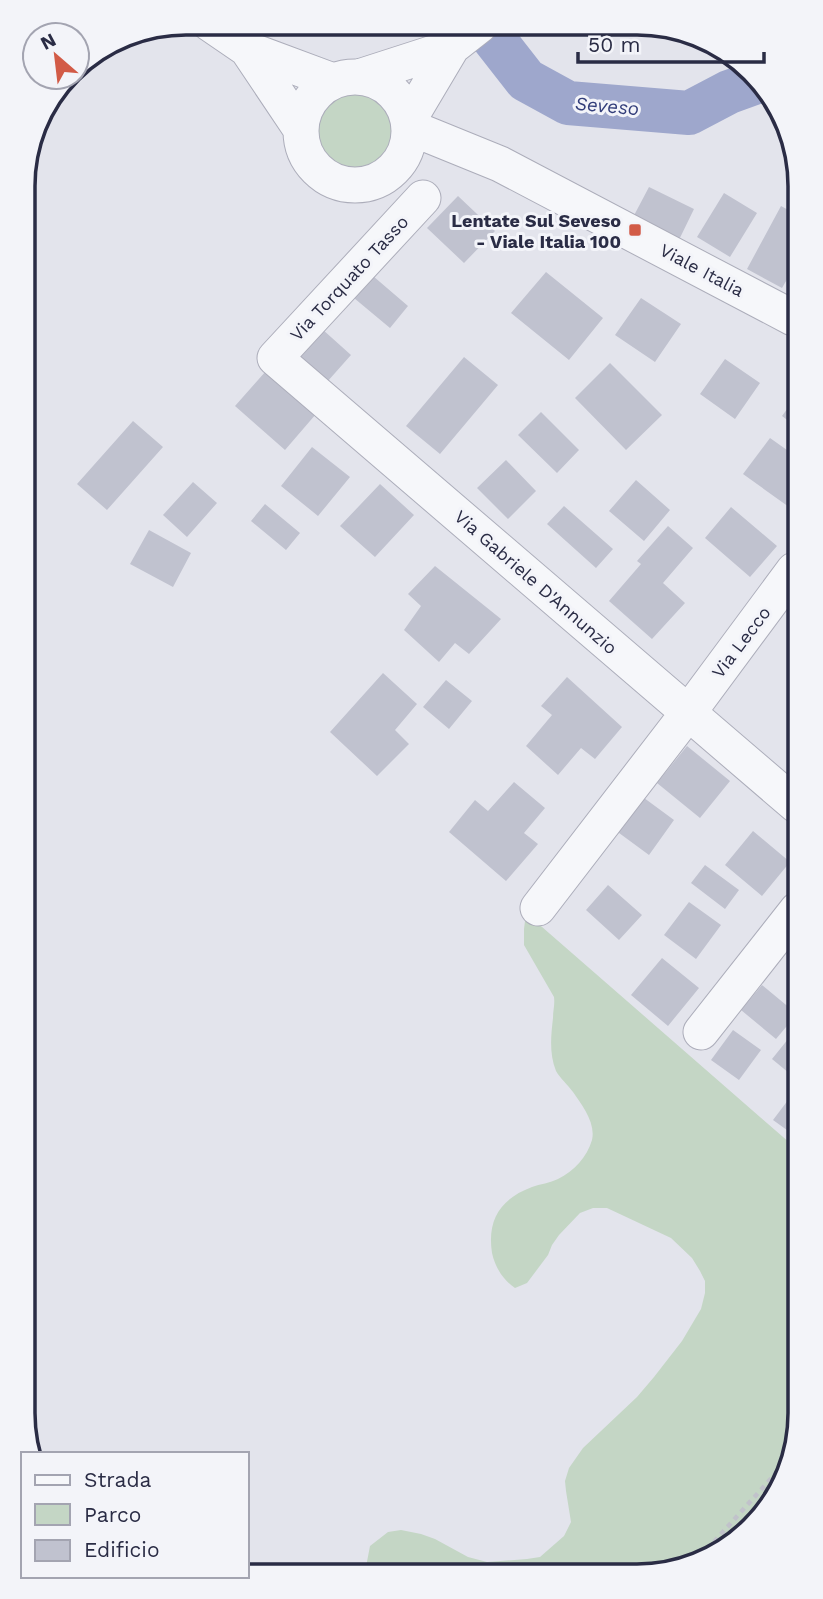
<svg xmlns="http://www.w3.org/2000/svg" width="823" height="1599" viewBox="0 0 823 1599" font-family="'Work Sans',sans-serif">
	<rect width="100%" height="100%" fill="#e3e4ec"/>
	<path fill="#c4d6c5" d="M306 131a48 48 0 1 1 96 0a48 48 0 1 1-96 0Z
		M526,913L798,1150L800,1424L767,1510L764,1515L689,1568L365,1572L370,1546L388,1532L401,1530L421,1534L435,1539L468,1557L487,1562L527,1559L540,1557L564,1536L571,1522L566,1491L565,1481L569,1468L583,1448L637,1397L654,1377L682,1341L701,1309L705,1293V1281L700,1271L692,1258L671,1238L607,1208H593L580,1213L559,1235L552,1245L548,1255L527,1283L515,1288C503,1280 495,1267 492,1253C487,1220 500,1199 532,1187C540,1184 550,1183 558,1179C574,1171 587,1157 592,1140C596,1123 582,1105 573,1092C568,1085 560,1078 556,1071C549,1053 551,1036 553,1018C553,1010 555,1005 554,997L524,945V929Z"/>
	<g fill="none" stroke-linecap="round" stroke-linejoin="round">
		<path stroke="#9ea7cc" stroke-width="44" d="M483,25L526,80L568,103L689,113L729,92L757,82"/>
	</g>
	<path fill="#c0c2cf" d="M649,187L694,209L676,246L630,223Z
		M724,193L757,213L730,257L697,237Z
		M458,196L495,231L464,263L427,228Z
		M781,206L792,212L793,269L782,288L747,269Z
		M546,272L603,318L569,360L511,313Z
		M373,276L408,306L390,328L354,298Z
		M641,298L681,324L655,362L615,335Z
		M322,329L351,355L327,382L298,357Z
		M464,357L498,385L440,454L406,426Z
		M725,359L760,383L735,419L700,394Z
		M610,363L662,415L626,450L575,398Z
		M266,371L316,414L285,450L235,406Z
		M793,401L794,423V425L782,416Z
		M541,412L579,450L557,473L518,435Z
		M133,421L163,447L107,510L77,484Z
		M770,438L794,455V499L789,507L743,474Z
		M312,447L350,477L318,516L281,486Z
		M506,460L536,491L508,519L477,488Z
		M636,480L670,510L644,541L609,511Z
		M193,482L217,503L187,537L163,515Z
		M380,484L414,515L375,557L340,526Z
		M265,504L300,533L286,550L251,521Z
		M564,506L613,549L596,568L547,524Z
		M731,507L777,546L750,577L705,538Z
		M668,526L693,548L663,583L685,603L652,639L609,601L641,564L637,561Z
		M149,530L191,553L173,587L130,564Z
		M435,566L501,619L469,654L455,643L439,662L404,630L421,606L408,594Z
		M383,673L417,704L395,730L409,744L377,776L330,732Z
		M567,677L622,727L595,759L581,748L558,775L526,746L552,715L541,706Z
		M446,680L472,701L449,729L423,707Z
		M687,746L730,781L700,818L657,783Z
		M514,782L545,808L524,833L538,844L506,881L449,832L475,800L488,811Z
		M640,795L674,820L649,855L615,830Z
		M753,831L790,862L762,896L725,865Z
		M705,865L739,890L725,909L691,883Z
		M608,885L642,915L619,940L586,910Z
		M689,902L721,925L696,959L664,935Z
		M662,958L699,988L668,1026L631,995Z
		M762,985L797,1014L776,1039L741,1010Z
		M797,1028L798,1063L789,1073L772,1059Z
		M733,1030L761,1050L739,1080L711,1060Z
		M798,1087V1138L773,1120Z"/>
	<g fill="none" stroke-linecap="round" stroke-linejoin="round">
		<defs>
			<path id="minor" d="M209,23L247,49L333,81
				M247,49L300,128
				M301 131a54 54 0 1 1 108 0a54 54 0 1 1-108 0Z
				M359,77L452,47
				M408,121L452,47L480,25
				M409,127L500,164L793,318
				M423,198L275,358L796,805
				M538,908L688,713L794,570
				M701,1032L797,910"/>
		</defs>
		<use href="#minor" stroke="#acadba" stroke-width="37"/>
		<path stroke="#c1c2cb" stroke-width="4.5" stroke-dasharray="5 5" stroke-linecap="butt" d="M694,1564L786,1462"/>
		<use href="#minor" stroke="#f6f7fa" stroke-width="35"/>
	</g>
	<rect fill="#d25b47" stroke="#f3f4f9" stroke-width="2.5" x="628" y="223" width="14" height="14" rx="3.5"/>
	<g text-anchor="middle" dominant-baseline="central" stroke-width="6" stroke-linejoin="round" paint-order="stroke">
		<g font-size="18" font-weight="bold" fill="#2a2c45" stroke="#f3f4f9" text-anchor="end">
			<text x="621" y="220">Lentate Sul Seveso<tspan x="621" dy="21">- Viale Italia 100</tspan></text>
		</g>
		<g font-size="18" fill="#2a2c45" stroke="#f3f4f9">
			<text transform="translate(702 270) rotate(28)">Viale Italia</text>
			<text transform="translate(349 278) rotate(-47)">Via Torquato Tasso</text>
			<text transform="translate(536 582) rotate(41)">Via Gabriele D'Annunzio</text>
			<text transform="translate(741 642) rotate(-53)">Via Lecco</text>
		</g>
		<g font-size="19" font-style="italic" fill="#333e7a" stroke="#f3f4f9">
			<text transform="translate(607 106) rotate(5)">Seveso</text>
		</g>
	</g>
	<path d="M0 0H823V1599H0ZM186 35H637A151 151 0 0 1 788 186V1413A151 151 0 0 1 637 1564H186A151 151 0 0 1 35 1413V186A151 151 0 0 1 186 35Z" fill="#f3f4f9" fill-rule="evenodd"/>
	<path fill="none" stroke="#2a2c45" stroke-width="3.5" d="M186 35H637A151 151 0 0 1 788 186V1413A151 151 0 0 1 637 1564H186A151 151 0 0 1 35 1413V186A151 151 0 0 1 186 35Z"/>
	<rect x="21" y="1452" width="228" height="126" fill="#f3f4f9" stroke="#a3a4b1" stroke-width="2"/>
	<rect x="35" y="1475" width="35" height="10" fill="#f6f7fa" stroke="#a3a4b1" stroke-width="2"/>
	<text x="84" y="1487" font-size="21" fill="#2a2c45">Strada</text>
	<rect x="35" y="1504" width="35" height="21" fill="#c4d6c5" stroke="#a3a4b1" stroke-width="2"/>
	<text x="84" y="1522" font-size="21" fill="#2a2c45">Parco</text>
	<rect x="35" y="1540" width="35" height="21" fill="#c0c2cf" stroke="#a3a4b1" stroke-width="2"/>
	<text x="84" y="1557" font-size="21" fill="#2a2c45">Edificio</text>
	<g transform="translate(56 56) rotate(332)"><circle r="33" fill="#f3f4f9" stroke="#a3a4b1" stroke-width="2"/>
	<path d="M0-5L12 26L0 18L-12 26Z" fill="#d25b47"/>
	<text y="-10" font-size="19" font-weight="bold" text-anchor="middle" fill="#2a2c45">N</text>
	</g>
	<path d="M578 52v10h186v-10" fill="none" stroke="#2a2c45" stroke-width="3.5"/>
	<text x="588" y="52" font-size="21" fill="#2a2c45" stroke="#f3f4f9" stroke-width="5" paint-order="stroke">50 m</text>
</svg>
